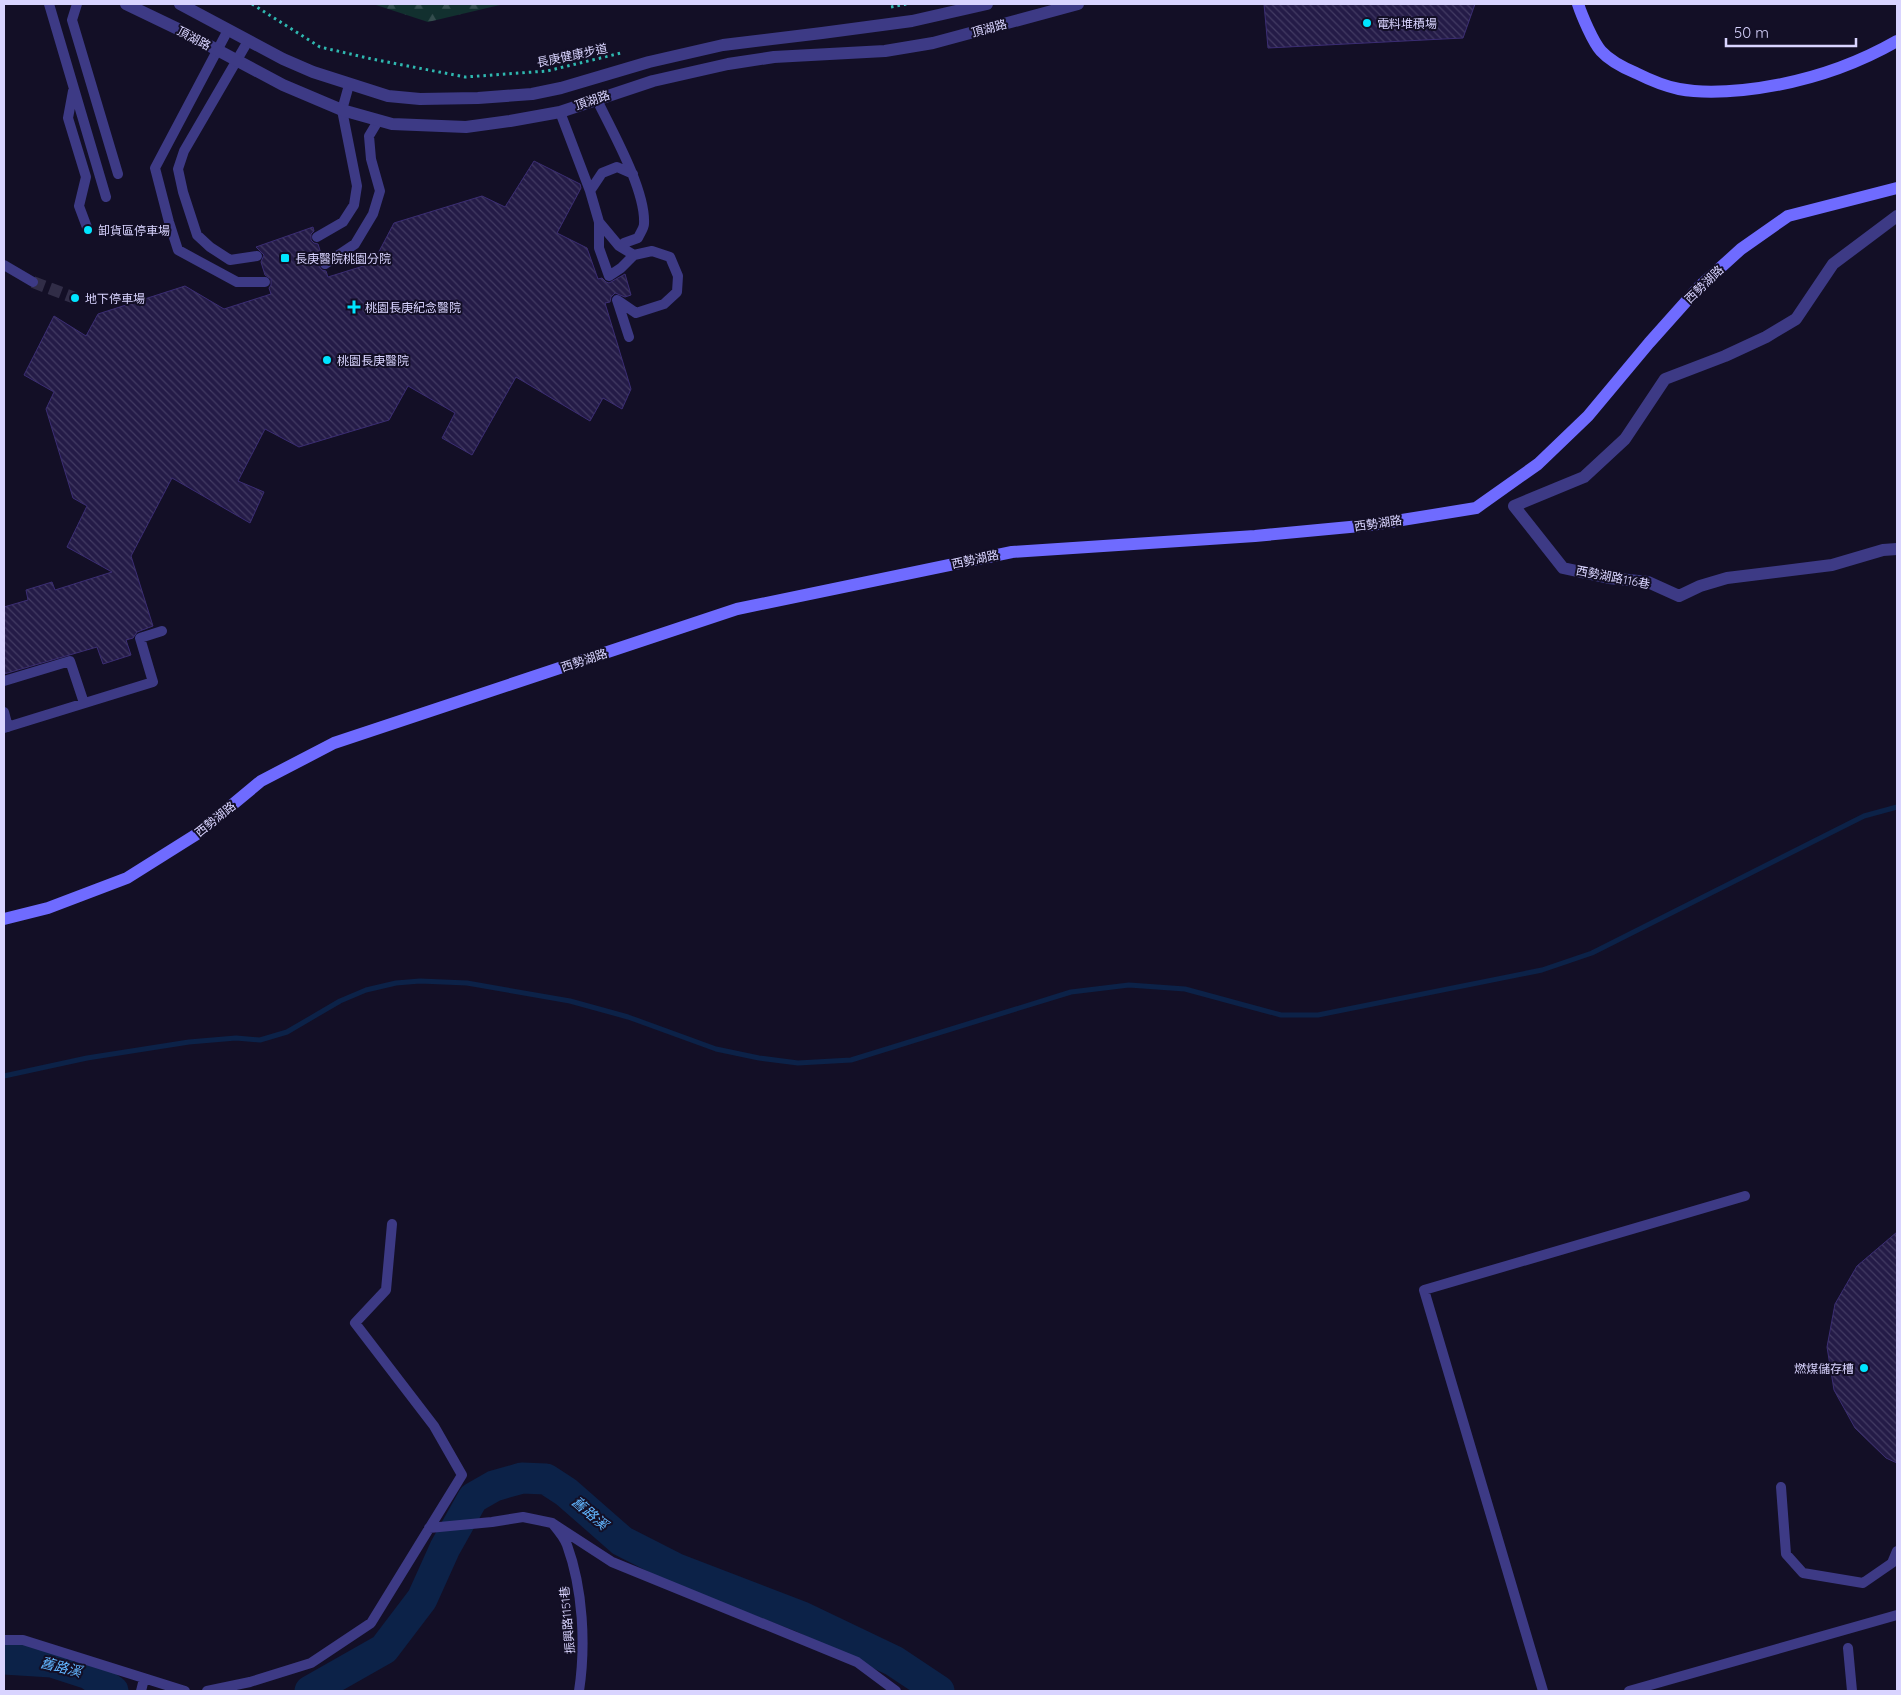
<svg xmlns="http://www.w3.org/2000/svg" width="1901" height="1695" viewBox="0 0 1901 1695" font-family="Quicksand,'Noto Sans TC',sans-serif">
	<defs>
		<pattern id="forest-firs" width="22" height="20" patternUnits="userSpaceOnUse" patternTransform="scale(1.25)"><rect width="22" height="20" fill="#12302f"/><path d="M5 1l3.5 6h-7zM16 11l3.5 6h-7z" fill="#344d4e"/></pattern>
		<pattern id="building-back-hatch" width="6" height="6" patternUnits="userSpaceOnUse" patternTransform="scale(1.25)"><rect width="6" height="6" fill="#241b47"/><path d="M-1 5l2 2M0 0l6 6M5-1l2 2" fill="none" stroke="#433b63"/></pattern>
	</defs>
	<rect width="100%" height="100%" fill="#130f26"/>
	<path fill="url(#forest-firs)" d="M373,4H504L428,22Z"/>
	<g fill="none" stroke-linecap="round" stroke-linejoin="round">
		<path stroke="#0c2248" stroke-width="5" d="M4,1076L87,1058L189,1042L236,1038L260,1040L287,1032L340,1001L366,990L396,983L420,981L467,983L570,1001L628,1017L716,1049L759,1058L798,1063L851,1060L1071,992L1129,985L1185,989L1281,1015H1318L1542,970L1592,953L1864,816L1897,807"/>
		<path stroke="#0c2248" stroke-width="31" d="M4,1659L52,1662L89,1674L113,1691
			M310,1691L384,1649L422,1599L445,1548L473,1498L494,1486L522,1478L546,1479L566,1492L622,1541L677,1569L802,1617L894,1661L939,1691"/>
	</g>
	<path fill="url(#building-back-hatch)" stroke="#3b2d73" d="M1264,4H1475L1463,38L1268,48Z
		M534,161L580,184L581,188L557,233L587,248L598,279L602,278L606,282L609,283L625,274L631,295L625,297L615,293L611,297L610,302L605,303L631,389L622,409L603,398L590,421L516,377L472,455L442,438L455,413L408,386L389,420L299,447L265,429L238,481L264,492L250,523L172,478L131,556L153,626L137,632L133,638L126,640L131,655L103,664L97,647L4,674V607L28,600L26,590L52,582L55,590L112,572L67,547L87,506L73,498L46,409L54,392L24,375L54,316L86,336L98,314L185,286L224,309L271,294L269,288L271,285V279L265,275L261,262L264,255L256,247L313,227L314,231L311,234V240L314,243L318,244L322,257L319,261L318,265L322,270L326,271L328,277L373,263L394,223L482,196L505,207Z
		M1897,1232V1463L1886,1458L1855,1428L1834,1390L1827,1347L1835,1304L1857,1266Z"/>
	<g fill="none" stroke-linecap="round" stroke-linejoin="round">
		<path stroke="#312d47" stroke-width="12" stroke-dasharray="12 6" stroke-linecap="butt" d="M33,282L75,298"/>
		<path stroke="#2fb8b0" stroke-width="3" stroke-dasharray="2.5 4" stroke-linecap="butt" d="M252,4L320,47L372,59L465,77L547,71L621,53
			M891,7L907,4"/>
		<path stroke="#3d3a85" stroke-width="10" d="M49,4L106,197
			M77,4L72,20L118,174
			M228,30L155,168L169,222L178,250L237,282H265
			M248,41L184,151L178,169L183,192L197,235L210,247L230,260L257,256
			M73,91L68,118L86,177L79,206L88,230
			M596,98C611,129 646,190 644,224C644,228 640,233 638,238L624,243
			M560,112L590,191L599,222V248L609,276L621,268L634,255
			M590,191L602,173L617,167L633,174
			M599,222L619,246L634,255L652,251L670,257L678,276L677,292L664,304L636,313L617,300
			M317,237L343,222L354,205L357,186L342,110L349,85
			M325,264L355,244L373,214L380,191L371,159L369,136L378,121
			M4,265L33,282
			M617,300L629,337
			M4,681L70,661L84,703
			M4,712L8,727
			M4,728L153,682L140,638L162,631
			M1781,1487L1786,1554L1803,1573L1863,1583L1892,1563L1897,1551
			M552,1523L612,1562L857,1662L896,1691
			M429,1528L492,1522L523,1517L552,1523C557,1529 564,1537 567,1545C583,1589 586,1645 579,1691
			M4,1640H23L185,1691
			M1848,1648L1852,1691
			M141,1691L144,1679
			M207,1691L250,1682L311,1663L371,1623L462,1475L434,1426L355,1323L386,1290L392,1224
			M1543,1691L1424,1290L1745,1196
			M1629,1691L1897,1615"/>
		<path stroke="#3d3a85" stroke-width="12" d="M126,4L178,29L283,85L342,110L392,124L466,127L510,121L560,112L653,81L728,64L774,57L885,51L933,43L1078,4
			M180,4L283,59L313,72L388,96L420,99L478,98L532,94L561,88L649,62L723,45L822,33L912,21L987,4
			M1897,216L1833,264L1796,319L1766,337L1725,356L1665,379L1625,439L1584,477L1514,506L1563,568L1609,578L1648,582L1679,596L1700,586L1727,578L1832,565L1883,550L1897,549"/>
		<path stroke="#6f6bff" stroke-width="12" d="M1578,4C1582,16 1593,42 1601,51C1610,61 1624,68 1636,73C1650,80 1664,86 1679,89C1700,93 1722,92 1743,90C1799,84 1848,69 1897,41
			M4,919L48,908L127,878L197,834L261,781L334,743L737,609L1012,552L1255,536L1371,525L1476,508L1538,464L1588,416L1649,343L1699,287L1741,249L1788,216L1897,188"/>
	</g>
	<g fill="#00e5ff" stroke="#130f26" stroke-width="2">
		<circle cx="1367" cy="23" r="5"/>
		<circle cx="88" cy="230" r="5"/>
		<rect x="280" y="253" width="10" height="10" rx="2.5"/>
		<circle cx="75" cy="298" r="5"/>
		<path d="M351.5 299.5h5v5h5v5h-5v5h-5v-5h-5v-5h5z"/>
		<circle cx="327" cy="360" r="5"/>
		<circle cx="1864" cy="1368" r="5"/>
	</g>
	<g text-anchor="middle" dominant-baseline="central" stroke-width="4" stroke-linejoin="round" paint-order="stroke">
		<g font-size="12" fill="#d9d4ff" stroke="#130f26" text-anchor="start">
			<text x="1377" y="23">電料堆積場</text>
			<text x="98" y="230">卸貨區停車場</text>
			<text x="295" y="258">長庚醫院桃園分院</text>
			<text x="85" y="298">地下停車場</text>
			<text x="365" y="307">桃園長庚紀念醫院</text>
			<text x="337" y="360">桃園長庚醫院</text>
			<text x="1854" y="1368" text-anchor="end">燃煤儲存槽</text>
		</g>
		<g font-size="12" fill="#d9d4ff" stroke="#130f26">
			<text transform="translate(989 28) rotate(-15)">頂湖路</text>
			<text transform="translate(194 38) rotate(28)">頂湖路</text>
			<text transform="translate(572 55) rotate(-12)">長庚健康步道</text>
			<text transform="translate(592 100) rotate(-19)">頂湖路</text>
			<text transform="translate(1704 284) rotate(-44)">西勢湖路</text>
			<text transform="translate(1378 523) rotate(-8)">西勢湖路</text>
			<text transform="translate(975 559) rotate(-12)">西勢湖路</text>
			<text transform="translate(1613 577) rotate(11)">西勢湖路116巷</text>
			<text transform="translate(584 660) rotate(-18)">西勢湖路</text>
			<text transform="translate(215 819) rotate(-39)">西勢湖路</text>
			<text transform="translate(567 1620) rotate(-95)">振興路1151巷</text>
		</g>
		<g font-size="14" font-style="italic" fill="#62b6ff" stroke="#130f26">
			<text transform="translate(590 1513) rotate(41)">舊路溪</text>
			<text transform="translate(61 1667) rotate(14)">舊路溪</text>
		</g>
	</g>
	<rect width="1901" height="1695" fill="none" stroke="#d9d4ff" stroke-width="10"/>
	<path d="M1726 38v8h130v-8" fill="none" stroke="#d9d4ff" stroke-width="2.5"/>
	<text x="1734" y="38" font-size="15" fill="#d9d4ff" stroke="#130f26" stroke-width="4" paint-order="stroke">50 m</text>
</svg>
